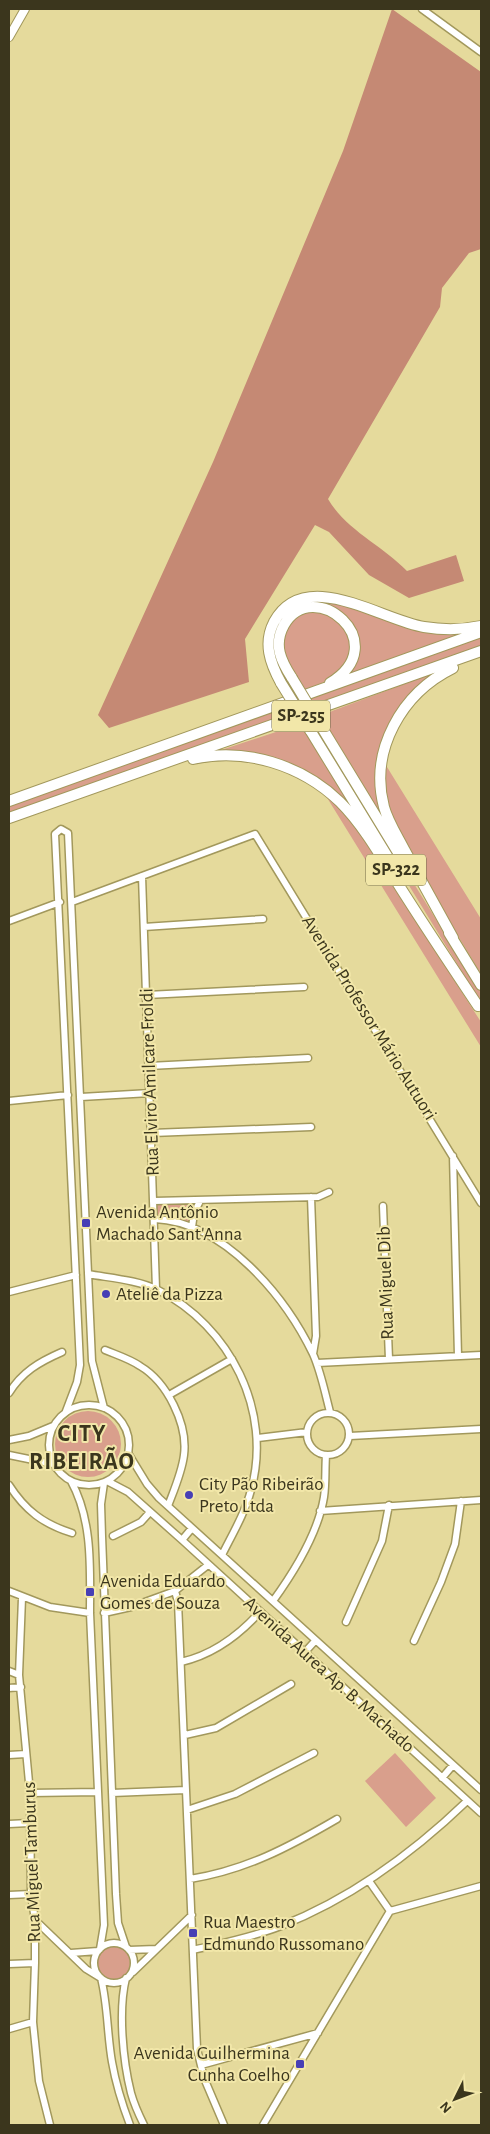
<svg xmlns="http://www.w3.org/2000/svg" width="490" height="2134" viewBox="0 0 490 2134" font-family="'Alegreya Sans',sans-serif">
	<rect width="100%" height="100%" fill="#e5da9c"/>
	<path fill="#d99f8c" d="M323,599L387,619L470,631L347,675C360,660 365,631 346,618C337,611 319,608 308,605L277,632L296,693L293,694C285,682 274,666 272,652C269,632 282,611 300,604C306,601 316,600 323,599Z
		M306,611L327,612L350,635V660L334,678L304,690C287,659 266,635 306,611Z
		M481,635V646L314,708L309,698Z
		M431,674L417,688L380,757L393,837L321,718L332,711Z
		M289,705L295,715L9,814V804Z
		M300,724L367,831L308,774L209,754Z
		M317,727L481,992V1003L313,729Z
		M384,767H387L481,919V974L423,878L387,807Z
		M327,794L356,827L481,1022V1047L326,796Z
		M155,1201L200,1202L192,1227L155,1218Z
		M55 1444a33 33 0 1 1 66 0a33 33 0 1 1-66 0Z
		M395,1753L436,1798L406,1827L365,1781Z
		M96 1963a17 17 0 1 1 34 0a17 17 0 1 1-34 0Z"/>
	<path fill="#c58974" d="M392,9L481,72V249L469,253L442,288L440,307L328,499C347,531 382,545 407,571L456,555L464,581L409,598L369,575L329,532L315,525L245,639L249,682L109,728L98,715L213,462L343,151Z"/>
	<g fill="none" stroke-linecap="round" stroke-linejoin="round">
		<defs>
			<path id="minor" d="M422,9L481,52
				M142,876L156,1289
				M72,902L255,834L481,1203
				M9,921L60,902
				M144,927L263,919
				M147,995L304,987
				M149,1066L308,1058
				M81,1097L150,1093
				M9,1101L68,1095
				M152,1133L311,1127
				M453,1156L458,1356
				M311,1197L316,1336L313,1354
				M154,1201L318,1197L329,1192
				M383,1206L389,1359
				M155,1219C224,1222 285,1296 313,1354C321,1372 325,1393 330,1412
				M192,1227L194,1213L200,1201
				M88,1274C110,1278 138,1280 158,1290C230,1326 273,1411 251,1490C245,1513 233,1533 222,1555
				M9,1292L76,1275
				M105,1350C117,1355 130,1359 140,1366C167,1382 188,1424 184,1455C182,1472 174,1490 168,1506
				M317,1363L481,1355
				M9,1393C22,1372 39,1362 62,1352
				M169,1395L232,1359
				M49 1445a40 40 0 1 1 80 0a40 40 0 1 1-80 0Z
				M66,1411L77,1382L80,1365L55,834L61,829L68,833L92,1361L104,1408
				M307 1434a21 21 0 1 1 42 0a21 21 0 1 1-42 0Z
				M350,1436L481,1429
				M258,1438L307,1432
				M9,1440L29,1436L53,1426
				M128,1453L147,1484L159,1498L481,1790
				M9,1455L53,1464
				M71,1481C93,1521 90,1569 90,1613L104,1925L100,1949
				M107,1481L128,1492L182,1540L481,1813
				M104,1483L101,1504L102,1536L116,1894L118,1923L126,1947
				M9,1485C25,1510 43,1524 72,1533
				M320,1511L481,1500
				M113,1536L141,1522L150,1512
				M182,1540L192,1528
				M9,1591L50,1607L90,1613
				M175,1591L178,1602L197,2049L204,2078L224,2125
				M22,1598L19,1675L30,1793L31,1894L35,1920V1963L33,2022L39,2081L50,2125
				M273,1601C294,1572 318,1534 324,1497C326,1484 325,1469 326,1455
				M104,1613L131,1607L175,1591L208,1565
				M346,1622L382,1541L389,1505
				M414,1641L441,1582L455,1544L461,1501
				M305,1652L315,1641
				M181,1662C212,1655 238,1636 259,1613
				M9,1671L19,1675
				M9,1688L21,1687
				M185,1735L216,1728L291,1684
				M9,1755L26,1754
				M442,1778L453,1765
				M30,1793L98,1792
				M112,1793L186,1790
				M187,1810L235,1794L314,1753
				M9,1824L29,1823
				M190,1879C246,1870 289,1847 337,1819
				M369,1881L390,1911
				M9,1895L31,1894
				M35,1920L86,1969L99,1977
				M94 1963a20 20 0 1 1 40 0a20 20 0 1 1-40 0Z
				M129,1950L156,1949
				M193,1950C223,1943 253,1937 281,1926C352,1898 413,1853 467,1801
				M71,1953L98,1951
				M9,1964L35,1963
				M133,1972L192,1915
				M101,1978C108,2006 107,2034 112,2062C116,2085 122,2104 130,2125
				M126,1978C118,2011 123,2061 131,2093C134,2104 139,2115 144,2125
				M9,2029L33,2022
				M201,2065L318,2033
				M263,2125L390,1911L481,1886"/>
			<path id="major" d="M9,37L25,9"/>
			<path id="highway" d="M292,678C281,661 273,645 284,625C313,574 396,643 330,683
				M281,683C270,663 263,643 274,622C305,566 381,620 424,627C443,630 462,630 481,626
				M321,726L405,864
				M310,730L389,859
				M193,759C245,747 302,765 340,802C367,829 386,866 407,898C430,934 454,970 478,1006
				M9,801L481,632
				M9,818L481,651
				M449,933L481,985
				M453,938C437,909 421,880 405,851C398,837 388,822 384,807C369,750 402,693 453,668"/>
		</defs>
		<use href="#minor" stroke="#a2985c" stroke-width="9"/>
		<use href="#major" stroke="#a2985c" stroke-width="10"/>
		<use href="#highway" stroke="#a2985c" stroke-width="12"/>
		<use href="#minor" stroke="#fff" stroke-width="6"/>
		<use href="#major" stroke="#fff" stroke-width="8"/>
		<use href="#highway" stroke="#fff" stroke-width="10"/>
		<defs>
			<path id="highway-bridge" d="M292,678L321,726
				M281,683L310,730"/>
		</defs>
		<use href="#highway-bridge" stroke="#a2985c" stroke-width="12" stroke-linecap="butt"/>
		<use href="#highway-bridge" stroke="#fff" stroke-width="10"/>
	</g>
	<g fill="#473fb5" stroke="#f2e7a9" stroke-width="2">
		<rect x="81" y="1218" width="10" height="10" rx="2.5"/>
		<circle cx="106" cy="1294" r="5"/>
		<circle cx="189" cy="1495" r="5"/>
		<rect x="85" y="1587" width="10" height="10" rx="2.5"/>
		<rect x="188" y="1928" width="10" height="10" rx="2.5"/>
		<rect x="295" y="2059" width="10" height="10" rx="2.5"/>
	</g>
	<g text-anchor="middle" dominant-baseline="central" stroke-width="4" stroke-linejoin="round" paint-order="stroke">
		<g fill="#f2e7a9" stroke="#726b47" stroke-width="1">
			<rect x="272" y="700.5" width="58" height="31" rx="4"/>
			<rect x="366" y="854.5" width="60" height="31" rx="4"/>
		</g>
		<g font-size="18" font-weight="bold" fill="#3b361d">
			<text x="301" y="716">SP-255</text>
			<text x="396" y="870">SP-322</text>
		</g>
		<g font-size="19" fill="#3b361d" stroke="#f2e7a9">
			<text transform="translate(369 1018) rotate(58)">Avenida Professor Mário Autuori</text>
			<text transform="translate(150 1082) rotate(-92)">Rua Elviro Amilcare Froldi</text>
			<text transform="translate(386 1283) rotate(-92)">Rua Miguel Dib</text>
			<text transform="translate(329 1675) rotate(42)">Avenida Aurea Ap. B. Machado</text>
			<text transform="translate(32 1862) rotate(-92)">Rua Miguel Tamburus</text>
		</g>
		<g font-size="19" fill="#3b361d" stroke="#f2e7a9" text-anchor="start">
			<text x="96" y="1212">Avenida Antônio<tspan x="96" dy="22">Machado Sant'Anna</tspan></text>
			<text x="116" y="1294">Ateliê da Pizza</text>
			<text x="199" y="1484">City Pão Ribeirão<tspan x="199" dy="22">Preto Ltda</tspan></text>
			<text x="100" y="1581">Avenida Eduardo<tspan x="100" dy="22">Gomes de Souza</tspan></text>
			<text x="203" y="1922">Rua Maestro<tspan x="203" dy="22">Edmundo Russomano</tspan></text>
			<text x="290" y="2053" text-anchor="end">Avenida Guilhermina<tspan x="290" dy="22">Cunha Coelho</tspan></text>
		</g>
		<g font-size="24" font-weight="bold" letter-spacing="1" fill="#3b361d" stroke="#f2e7a9">
			<text x="82" y="1434">CITY<tspan x="82" dy="28">RIBEIRÃO</tspan></text>
		</g>
	</g>
	<rect width="490" height="2134" fill="none" stroke="#3b361d" stroke-width="20"/>
	<g transform="translate(455 2099) rotate(228)" stroke="#f2e7a9" stroke-width="4" paint-order="stroke">
	<path d="M0-4L9 19L0 12L-9 19Z" fill="#3b361d"/>
	<text y="-8" font-size="14" font-weight="bold" text-anchor="middle" fill="#3b361d">N</text>
	</g>
</svg>
